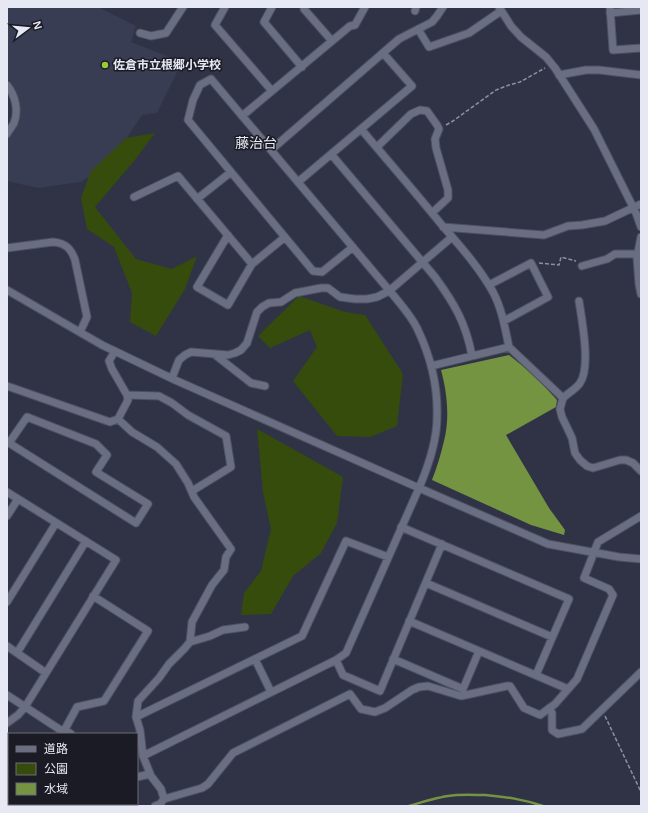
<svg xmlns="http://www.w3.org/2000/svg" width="648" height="813" viewBox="0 0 648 813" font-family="Arial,'Noto Sans JP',sans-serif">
	<rect width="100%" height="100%" fill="#303345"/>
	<path fill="#383d54" d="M7,7H98L136,26L131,42L182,62L157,113L142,115L108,166L80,182L38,188L7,181V141L15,126L20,108L16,92L10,81L7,79Z"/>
	<path fill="#364c0c" d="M155,133L134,161L95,207L136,259L172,269L197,256L185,289L156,336L130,322L132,293L114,247L87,229L81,198L91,171L126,138Z
		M299,296L345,312L365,315L403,374L397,426L370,437L337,436L293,381L317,347L310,330L270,348L258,336Z
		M257,429L343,477L337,523L321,553L293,576L271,614L241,615L244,593L261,571L271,529L263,492Z"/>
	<path fill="#749442" d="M509,355L534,375L557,400L556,407L506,435L549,508L565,530L564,535L531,525L432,480C437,467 441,454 444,441C450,418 447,392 441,370Z"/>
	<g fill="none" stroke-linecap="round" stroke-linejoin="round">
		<path stroke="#749442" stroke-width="2.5" d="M409,806C422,802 435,798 448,796C460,794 473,795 485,795C507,797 522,799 543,806"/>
		<defs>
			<path id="minor" d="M225,7L215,25L272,91
				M272,7L264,22L302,67
				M305,7L304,9L332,41
				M499,7L511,26L521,37L546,57L555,68L594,129L636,213L641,227
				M610,7L613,50L641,48
				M415,11L416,7
				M610,13L641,10
				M418,29L429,47L469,33L501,11
				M140,33L151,36L166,33L183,7
				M559,75L586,70H599L641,75
				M7,85C15,95 19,110 14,123C12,127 9,130 7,134
				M242,116L350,26L355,25L365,7
				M361,129C388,161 415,192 441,224C460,246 479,267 493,292C502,309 505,328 509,347
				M377,147L411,114L420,110L427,111L437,125L439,129L435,139L436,148L448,190V198L432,213
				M271,150L399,39L432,22L437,16L443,7
				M331,154L435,277C454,303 466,323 472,356
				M298,182L412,86L383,53
				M134,197L178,176L252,264
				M197,199L231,172
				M443,227L544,235L568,226L582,225L605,221L641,204
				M228,235L197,287L228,305L252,264L285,237
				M641,237L637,258L639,284L641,294
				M7,248L53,242C65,243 71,248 75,260L87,317L80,332
				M582,266L607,259L615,254H637
				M489,285L531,263L548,297L504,321
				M7,290L102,345L175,380L419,488C428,467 437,440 437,417C438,387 430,355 417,328C411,316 402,306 394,296L211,79L200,85L193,100L188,120L313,271L322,272L353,247
				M115,351L109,361L112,369L127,395L159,396L172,403L188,415L226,436L231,467L192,491
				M214,354L251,383L265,386
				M431,366L509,347L563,398L560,409L562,417L572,438L575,453L580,460L587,466L593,468L620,460H626L633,463L641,471
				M172,378L179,360L185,355L191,352L228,355L235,353L241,350L247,343L257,312L262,307L269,303L281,302L295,293L321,288H328L340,297L355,299H367L377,297L389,291L452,237
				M7,386L110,422L118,419L128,400L127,395
				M563,398C568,393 576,389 580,383C591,367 582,321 579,301
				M118,419L132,432L157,447L176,464L188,483L194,497L231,549L226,557L224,570L212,585L192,622L190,642
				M7,442L9,443L136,523L148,504L96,472L107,455L96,444L27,417L9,443
				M7,492L116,560L25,707L18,715L7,723
				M7,516L18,499
				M401,527L569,599L536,675
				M426,583L552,637
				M7,602L56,523
				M409,621L568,689
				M245,627L223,630L210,636L190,642L184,649L169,664L159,678L138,701L136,717L140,730L143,756L151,776L161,789L164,799L202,788L208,784L233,753L350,694L361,709L375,712L385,708L412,690L419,687L428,686L461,696L507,686H510L524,708L540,715L555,704L577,679L613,595L609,589L584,578L598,542L641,516
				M7,646L46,673
				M17,653L86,541
				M255,659L271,692
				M393,659L463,689L479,651
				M336,660L343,675L380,691L442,544
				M7,695L59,729L68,732L71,734
				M549,708L552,713V730L558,734L582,729L641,672
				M136,717L302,636L346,541L388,557
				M64,731L77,707L104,701L148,631L93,596
				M7,749L9,752
				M143,756L336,660L346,653L419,488L548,544L619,557L641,559
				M137,777L150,774
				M56,804L58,806
				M155,806L160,804L164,799"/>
		</defs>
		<use href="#minor" stroke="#4e505f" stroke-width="9"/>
		<path stroke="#8c8f9d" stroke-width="1.5" stroke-dasharray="4 2" stroke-linecap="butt" d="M446,125L453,121L496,90L509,85L520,82L545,68
			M539,263L559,265L561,257L576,261
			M605,716L641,792"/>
		<use href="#minor" stroke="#6a6e83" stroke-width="7"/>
	</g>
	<circle fill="#98cb37" stroke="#1a1b24" stroke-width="1.5" cx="105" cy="65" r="4"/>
	<g text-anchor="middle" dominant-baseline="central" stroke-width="3" stroke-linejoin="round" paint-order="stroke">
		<g font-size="12" font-weight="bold" fill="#e6e9f4" stroke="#1a1b24" text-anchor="start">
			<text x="113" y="65">佐倉市立根郷小学校</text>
		</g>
		<g font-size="14" fill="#e6e9f4" stroke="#1a1b24">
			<text x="256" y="143">藤治台</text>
		</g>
	</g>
	<rect width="648" height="813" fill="none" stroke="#e6e9f4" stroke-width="16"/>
	<rect x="8" y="733" width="130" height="72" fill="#1a1b24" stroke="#6c6d77"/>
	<rect x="16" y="746" width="20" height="6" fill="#6a6e83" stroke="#6c6d77"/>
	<text x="44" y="753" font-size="12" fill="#e6e9f4">道路</text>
	<rect x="16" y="763" width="20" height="12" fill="#364c0c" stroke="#6c6d77"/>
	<text x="44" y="773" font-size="12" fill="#e6e9f4">公園</text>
	<rect x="16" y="783" width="20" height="12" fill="#749442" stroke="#6c6d77"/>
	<text x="44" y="793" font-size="12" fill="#e6e9f4">水域</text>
	<g transform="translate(28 28) rotate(74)" stroke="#1a1b24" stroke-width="3" paint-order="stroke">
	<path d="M0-3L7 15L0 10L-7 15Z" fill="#e6e9f4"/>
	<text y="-6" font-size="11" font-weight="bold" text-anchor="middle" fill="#e6e9f4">N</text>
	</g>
</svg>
